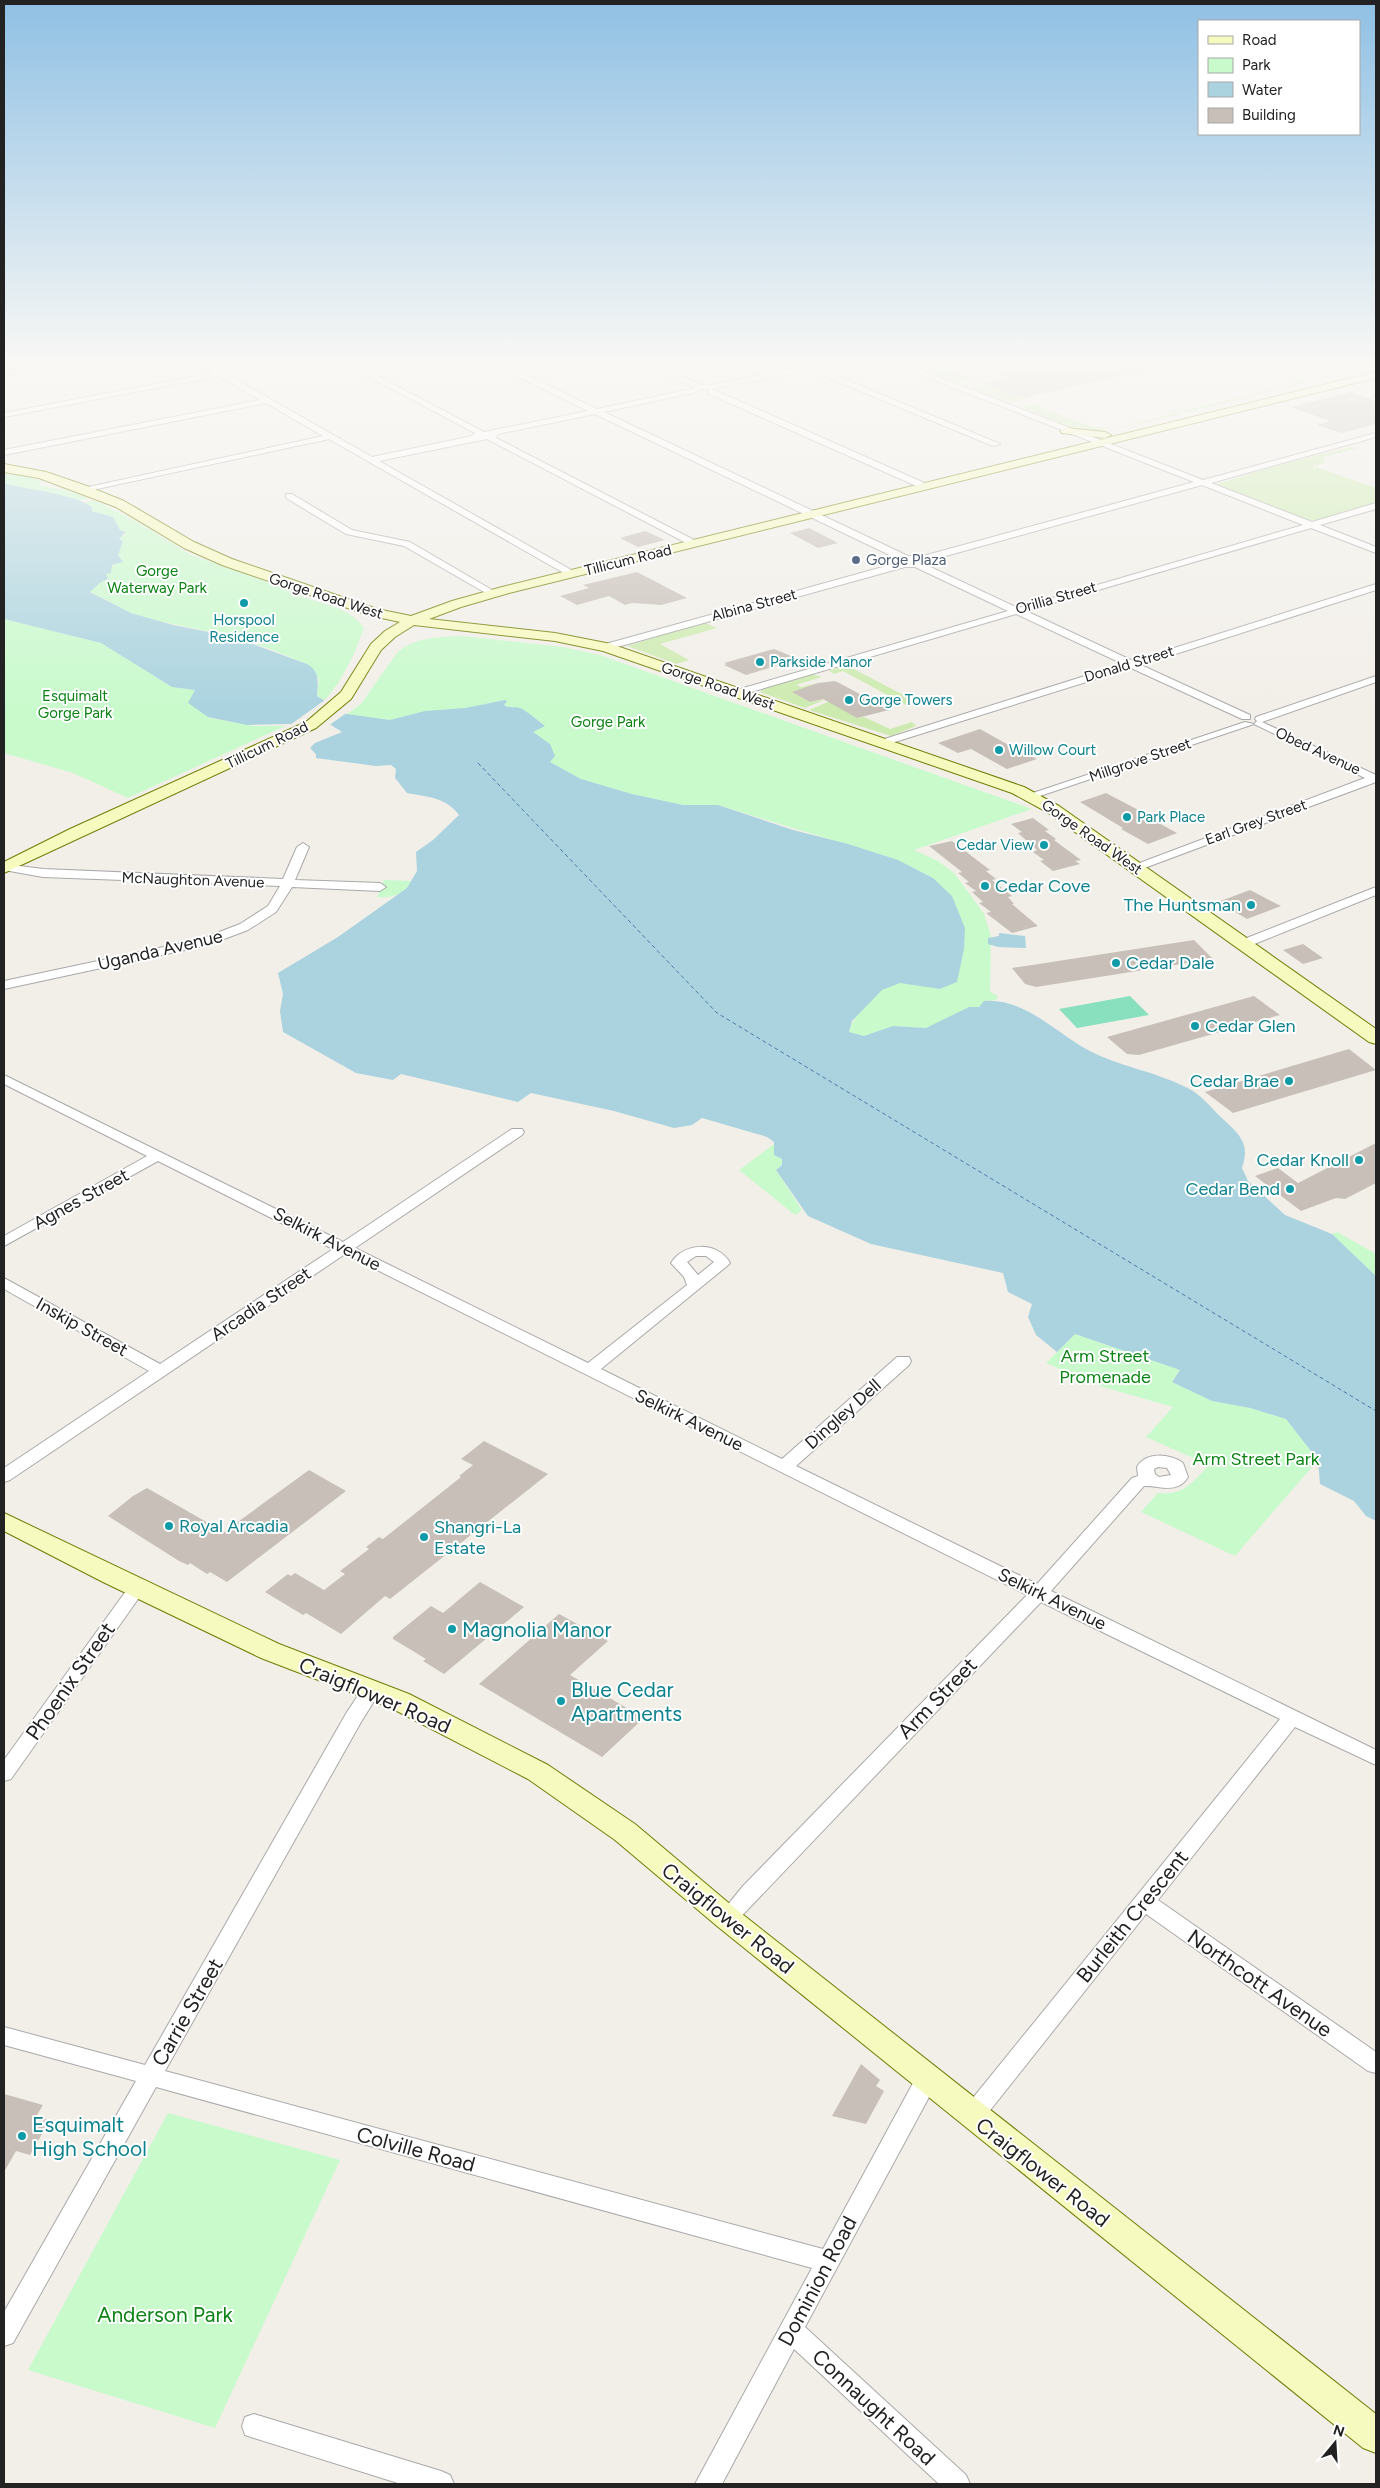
<svg xmlns="http://www.w3.org/2000/svg" width="1380" height="2488" viewBox="0 0 1380 2488" font-family="Figtree,sans-serif">
	<rect width="100%" height="100%" fill="#f2efe9"/>
	<path fill="#cdebb0" d="M938,365L965,375L975,376L970,378L972,380L957,382L943,380L920,368Z
		M1270,368L1301,378L1305,383L1186,413L1175,409L1186,410L1257,393L1251,391L1261,392L1299,383L1294,380L1298,379L1294,377Z
		M983,383L1023,398H1030L1008,403L970,389L972,386Z
		M1038,403L1043,405L1039,407L1095,428L1100,427L1107,430L1173,414L1169,411L1173,410L1183,414L1100,432L1073,429L1025,409L1024,407Z
		M1350,447L1358,448L1324,457V463L1316,466L1313,464L1316,470V467L1376,488V503L1316,521L1302,519L1214,485L1279,465Z
		M703,622L717,628L660,644L689,660L676,664L627,646Z
		M846,665L917,702L906,705L843,671L834,674L829,671Z
		M812,674L822,677L796,685L801,687L818,683L794,693L810,702L826,699L805,708L760,692L766,687Z
		M830,701L857,718L864,717L890,729L912,722L916,726L891,736L809,710Z"/>
	<path fill="#c8facc" d="M4,472L37,479L42,482L38,485L69,491L88,498L79,500L4,483Z
		M94,500L137,522L191,555L300,594V596C322,604 352,608 364,628L354,654L339,682L325,700L317,696L319,679L307,664L270,649L234,637L154,620L131,613L89,591C101,581 108,566 122,561L118,555L123,541L119,539L126,534L124,531L120,530L113,517L91,511L93,508L84,503Z
		M4,619L101,643L172,687L195,690L189,703L208,717L216,719L254,726H285L128,798L73,773L4,753Z
		M462,636L563,647L600,655L1032,809L914,850L938,861L955,874L984,914L991,936L990,992L998,996L996,1000L985,1001L979,1007L926,1028L893,1026L864,1036L849,1032C854,1013 879,984 901,983C913,982 928,987 940,989L961,962L964,949L933,878L898,860L718,805H683L632,794L581,779L550,762L532,732L542,723L520,708L514,709L504,705L505,700L465,708L425,711L390,720L347,714L361,704L396,654C412,637 440,637 462,636Z
		M384,880L412,881C403,895 393,898 377,897Z
		M774,1144V1155L782,1159V1165L776,1170L802,1210L795,1215L739,1170Z
		M1337,1232L1376,1254V1276L1332,1234Z
		M1075,1334L1180,1370L1172,1382L1212,1401L1250,1408L1286,1419L1318,1460L1235,1556L1141,1512L1158,1493C1183,1496 1193,1482 1209,1465L1146,1437L1173,1407L1100,1386L1046,1363Z
		M168,2113L340,2160L215,2428L28,2370Z"/>
	<path fill="#88e0be" d="M1130,996L1149,1015L1077,1028L1059,1009Z"/>
	<path fill="#aad3df" d="M4,483C27,490 77,494 93,508L91,511L113,517L120,530L126,532L119,539L123,541L118,555L123,562L112,565L111,573L106,574L108,579L101,582L90,592L131,613L173,625L234,637L307,664C320,671 318,683 317,696L347,714L390,720L425,711L465,708L505,700L507,701L504,705C510,709 514,706 520,708C524,709 543,724 545,726L533,732L550,744L555,756L550,762L581,779L632,794L683,805H718L793,830L848,844L898,860L933,878L952,896L965,928L964,949L957,982L940,989L900,983L882,990L852,1021L849,1032L864,1036L893,1026L926,1028L969,1007H979L984,1001C1024,998 1054,1031 1086,1049C1119,1067 1160,1072 1193,1091C1204,1098 1214,1111 1224,1120C1241,1136 1250,1144 1242,1168L1248,1181L1285,1215L1332,1234L1376,1276V1521L1366,1516L1354,1501L1320,1484L1318,1460L1286,1419L1250,1408L1212,1401L1172,1382L1180,1370L1075,1334L1057,1352L1036,1335L1028,1317L1032,1304L1008,1292L1003,1273L871,1244L808,1216L776,1170L782,1165V1159L774,1155V1142L767,1137L702,1118L692,1125L674,1128L614,1111L531,1093L518,1102L401,1074L393,1080L356,1073L283,1032L280,1011L283,994L278,973L338,937L407,888L417,871L416,852L433,840L459,815C446,797 427,797 407,793L395,778L396,769L391,765L376,766L316,758V754L310,748L315,743L342,732L328,723L247,725L208,717L188,703L195,690L172,687L101,643L4,619Z
		M999,933L1025,936L1026,948L998,947L988,944V938L999,936Z"/>
	<path fill="#f2efe9" d="M325,700L348,712L328,726L287,727Z"/>
	<g fill="none" stroke-linecap="round" stroke-linejoin="round">
		<path stroke="#4a7aab" stroke-width="1" stroke-dasharray="4 3" stroke-linecap="butt" d="M478,763L717,1013L1376,1411"/>
	</g>
	<path fill="#c7bfb8" d="M1029,363H1152V369L1023,398L983,383L1007,378L997,374L1003,373L997,370Z
		M1351,392L1376,401V424L1341,433L1317,425L1330,421L1291,407Z
		M809,528L838,543L818,548L790,533Z
		M645,531L665,540L638,547L620,538Z
		M637,572L687,598L661,605L632,603L625,605L609,596L577,605L560,596L589,588L583,585Z
		M774,649L796,658L793,659L796,660L746,675L724,665L727,664L724,663Z
		M835,681L845,686L889,710L857,718L823,699L810,702L792,692L818,683Z
		M980,729L1005,743L1037,759L1007,769L971,749L958,753L938,743Z
		M1106,793L1146,814L1144,815L1177,833L1148,844L1121,829L1123,828L1080,802Z
		M1033,818L1049,830L1045,831L1056,839L1054,840L1081,860L1075,861L1080,864L1053,871L1040,861L1044,860L1033,852L1037,850L1018,833L1022,832L1011,824Z
		M952,841L990,870L986,871L996,879L992,880L1012,896L1008,897L1014,904H1012L1038,926L1012,933L986,913L991,912L979,903L983,902L972,892L976,891L965,883L969,882L958,873L962,872L929,846Z
		M1250,890L1275,903L1281,906L1247,919L1218,902Z
		M1194,940L1213,959L1036,987L1025,984L1012,968Z
		M1303,944L1323,958L1303,964L1283,950Z
		M1254,996L1280,1015L1139,1055L1127,1054L1107,1037Z
		M1349,1049L1376,1070L1233,1113L1205,1092Z
		M1376,1143V1183L1345,1199L1336,1198L1301,1211L1255,1176L1278,1168L1298,1183Z
		M484,1441L548,1474L390,1599L385,1596L341,1634L306,1613L303,1615L265,1592L288,1574L291,1576L295,1573L324,1590L345,1574L340,1571L369,1549L366,1547L379,1537L383,1539L461,1477L459,1476L473,1465L461,1459Z
		M309,1470L346,1491L227,1582L210,1572L207,1574L190,1563L188,1565L179,1561L108,1516L133,1496L147,1488L224,1532Z
		M480,1582L524,1607L444,1674L423,1661L426,1659L393,1639V1637L431,1606L443,1613Z
		M559,1614L608,1641L570,1675L644,1718L602,1757L479,1684Z
		M861,2064L880,2080L876,2086L884,2091L866,2124L832,2116Z
		M4,2094L43,2105L36,2117L50,2120L30,2155L16,2151L4,2172Z"/>
	<g fill="none" stroke-linecap="round" stroke-linejoin="round">
		<defs>
			<path id="street" d="M46,363H63L4,376V372Z
				M197,363H207L372,457L472,436L475,433L343,363H353L484,432L588,411L490,363H501L597,409L696,388L644,363H655L701,385H712L802,366L796,363H834L818,368L1000,444L993,446L809,370L712,389L929,485V489H923L707,393L709,389L703,388L697,392L604,412L908,556H923L1194,482L891,363H903L1203,480L1376,433V437L1211,483L1312,522L1376,503V509L1320,525L1376,547V553L1311,528L1026,611L1133,661L1376,584V590L1141,665L1250,715V719H1242L1131,668L882,746L877,743L878,741L1123,664L1016,614L741,695H733V691L1008,611L915,567H905L610,649H602V645L897,563L900,560L595,414L498,434L496,438L698,542V546H692L487,439L379,461L575,572V576H569L329,439L83,492L79,489L323,436L266,403L4,455V450L260,400L219,376L4,417V413L213,373ZM1202,485L1303,525L1018,608L924,564V562Z
				M286,494H292L352,530L410,542L499,594L491,596L404,546L346,534L286,498Z
				M1376,676V682L1262,722L1376,775V782L1139,870H1131L1129,867L1365,778L1254,724L1034,798L1030,799L1024,796L1245,722L1254,724L1257,721L1255,719L1256,717Z
				M303,843L309,847L295,880L380,883L386,887L380,891L292,887L276,912L248,930L208,945L4,989V981L201,939L240,924L268,906L280,886L43,877L4,870V864L43,869L283,879L297,847Z
				M1376,887V895L1247,947H1239L1237,944L1239,941Z
				M4,1075L343,1242L512,1129H522L524,1132L522,1135L355,1248L588,1363L687,1285L684,1277L671,1263C684,1242 718,1241 730,1263L727,1266L601,1369L782,1459L897,1357H909L911,1361L909,1365L796,1466L1037,1584L1132,1478L1138,1476L1137,1467C1146,1451 1170,1454 1183,1463L1188,1477C1177,1495 1159,1485 1144,1486L1051,1591L1376,1750V1765L1295,1727L1158,1900L1376,2052V2073L1368,2071L1146,1914L980,2123L972,2126L964,2123L961,2116L964,2109L1280,1719L1041,1602L734,1924L727,1926L720,1924L717,1918L743,1886L1027,1595L345,1254L10,1480L4,1482V1468L149,1371L4,1289V1278L160,1364L333,1249L158,1161L4,1246V1236L147,1156L4,1084ZM696,1256H706L714,1262L698,1275L687,1262ZM1158,1467L1167,1468L1171,1475L1159,1477L1155,1474L1154,1469Z
				M137,1582L143,1584L146,1588L143,1592L11,1779L4,1781V1760L131,1584Z
				M372,1683L379,1685L381,1690L361,1722L165,2071L823,2249L919,2072L927,2070L935,2072L938,2079L935,2086L805,2327L966,2475L970,2484H939L794,2349L722,2484H695L812,2268L156,2087L13,2343L4,2346V2312L136,2081L4,2045V2027L145,2065L347,1712L365,1685Z
				M254,2414L441,2471L450,2475L454,2484H401L254,2438L245,2435L242,2426L245,2417Z"/>
			<path id="secondary" d="M1376,372V378L509,593L461,607L429,619L555,633L611,644L1024,787L1059,806L1376,1029V1044L1369,1042L1047,812L1012,793L603,651L555,641L414,625L395,637L381,650L351,699L316,728L4,873V862L70,829L306,722L341,692L371,644L385,631L400,622L368,615L222,565L184,548L116,507L39,478L4,472V464L46,472L87,486L124,501L194,542L232,559L377,609L411,616L452,601L502,587Z
				M1066,428L1105,432L1111,435L1105,438L1062,433L1060,431Z
				M4,1513L279,1644L409,1694L548,1765L635,1824L737,1910L1376,2414V2453L1363,2448L717,1926L615,1840L528,1779L391,1708L261,1658L103,1582L4,1531Z"/>
		</defs>
		<use href="#street" stroke="#a9a9a9" stroke-width="2"/>
		<use href="#secondary" stroke="#707d05" stroke-width="2"/>
		<use href="#street" fill="#fff" fill-rule="evenodd"/>
		<use href="#secondary" fill="#f7fabf" fill-rule="evenodd"/>
	</g>
	<linearGradient id="sky" x2="0" y2="1"><stop stop-color="#8fc0e4"/><stop offset="0.51" stop-color="#f9f8f5"/><stop offset="1" stop-color="#f9f8f5" stop-opacity="0"/></linearGradient>
	<rect width="1380" height="712" fill="url(#sky)"/>
	<circle fill="#5c6f8a" stroke="#fff" stroke-width="2" cx="856" cy="560" r="5"/>
	<g fill="#0f9aa8" stroke="#fff" stroke-width="2">
		<circle cx="244" cy="603" r="5"/>
		<circle cx="760" cy="662" r="5"/>
		<circle cx="849" cy="700" r="5"/>
		<circle cx="999" cy="750" r="5"/>
		<circle cx="1127" cy="817" r="5"/>
		<circle cx="1044" cy="845" r="5"/>
		<circle cx="985" cy="886" r="5"/>
		<circle cx="1251" cy="905" r="5"/>
		<circle cx="1116" cy="963" r="5"/>
		<circle cx="1195" cy="1026" r="5"/>
		<circle cx="1289" cy="1081" r="5"/>
		<circle cx="1359" cy="1160" r="5"/>
		<circle cx="1290" cy="1189" r="5"/>
		<circle cx="169" cy="1526" r="5"/>
		<circle cx="424" cy="1537" r="5"/>
		<circle cx="452" cy="1629" r="5"/>
		<circle cx="561" cy="1701" r="5"/>
		<circle cx="22" cy="2136" r="5"/>
	</g>
	<g text-anchor="middle" dominant-baseline="central" stroke-width="4" stroke-linejoin="round" paint-order="stroke">
		<g font-size="15" fill="#222" stroke="#fff">
			<text transform="translate(628 560) rotate(-14)">Tillicum Road</text>
			<text transform="translate(326 596) rotate(18)">Gorge Road West</text>
			<text transform="translate(1056 598) rotate(-16)">Orillia Street</text>
			<text transform="translate(754 605) rotate(-15)">Albina Street</text>
			<text transform="translate(1129 664) rotate(-17)">Donald Street</text>
			<text transform="translate(718 686) rotate(19)">Gorge Road West</text>
			<text transform="translate(267 745) rotate(-26)">Tillicum Road</text>
			<text transform="translate(1318 751) rotate(25)">Obed Avenue</text>
			<text transform="translate(1140 760) rotate(-19)">Millgrove Street</text>
			<text transform="translate(1256 822) rotate(-20)">Earl Grey Street</text>
			<text transform="translate(1092 837) rotate(35)">Gorge Road West</text>
			<text transform="translate(193 880) rotate(2)">McNaughton Avenue</text>
		</g>
		<g font-size="15" fill="#4e5e75" stroke="#fff" text-anchor="start">
			<text x="866" y="560">Gorge Plaza</text>
		</g>
		<g font-size="15" fill="#0c8416" stroke="#fff">
			<text x="157" y="571">Gorge<tspan x="157" dy="17">Waterway Park</tspan></text>
			<text x="75" y="696">Esquimalt<tspan x="75" dy="17">Gorge Park</tspan></text>
			<text x="608" y="722">Gorge Park</text>
		</g>
		<g font-size="15" fill="#0d838f" stroke="#fff" text-anchor="start">
			<text x="244" y="620" text-anchor="middle">Horspool<tspan x="244" dy="17">Residence</tspan></text>
			<text x="770" y="662">Parkside Manor</text>
			<text x="859" y="700">Gorge Towers</text>
			<text x="1009" y="750">Willow Court</text>
			<text x="1137" y="817">Park Place</text>
			<text x="1034" y="845" text-anchor="end">Cedar View</text>
		</g>
		<g font-size="18" fill="#0d838f" stroke="#fff" text-anchor="start">
			<text x="995" y="886">Cedar Cove</text>
			<text x="1241" y="905" text-anchor="end">The Huntsman</text>
			<text x="1126" y="963">Cedar Dale</text>
			<text x="1205" y="1026">Cedar Glen</text>
			<text x="1279" y="1081" text-anchor="end">Cedar Brae</text>
			<text x="1349" y="1160" text-anchor="end">Cedar Knoll</text>
			<text x="1280" y="1189" text-anchor="end">Cedar Bend</text>
			<text x="179" y="1526">Royal Arcadia</text>
			<text x="434" y="1527">Shangri-La<tspan x="434" dy="21">Estate</tspan></text>
		</g>
		<g font-size="18" fill="#222" stroke="#fff">
			<text transform="translate(160 950) rotate(-13)">Uganda Avenue</text>
			<text transform="translate(81 1199) rotate(-29)">Agnes Street</text>
			<text transform="translate(327 1239) rotate(27)">Selkirk Avenue</text>
			<text transform="translate(261 1304) rotate(-34)">Arcadia Street</text>
			<text transform="translate(82 1327) rotate(29)">Inskip Street</text>
			<text transform="translate(843 1414) rotate(-42)">Dingley Dell</text>
			<text transform="translate(689 1420) rotate(26)">Selkirk Avenue</text>
			<text transform="translate(1052 1599) rotate(26)">Selkirk Avenue</text>
		</g>
		<g font-size="18" fill="#0c8416" stroke="#fff">
			<text x="1105" y="1356">Arm Street<tspan x="1105" dy="21">Promenade</tspan></text>
			<text x="1256" y="1459">Arm Street Park</text>
		</g>
		<g font-size="21" fill="#0d838f" stroke="#fff" text-anchor="start">
			<text x="462" y="1629">Magnolia Manor</text>
			<text x="571" y="1689">Blue Cedar<tspan x="571" dy="24">Apartments</tspan></text>
			<text x="32" y="2124">Esquimalt<tspan x="32" dy="24">High School</tspan></text>
		</g>
		<g font-size="21" fill="#222" stroke="#fff">
			<text transform="translate(70 1681) rotate(-55)">Phoenix Street</text>
			<text transform="translate(375 1695) rotate(23)">Craigflower Road</text>
			<text transform="translate(937 1698) rotate(-46)">Arm Street</text>
			<text transform="translate(1132 1916) rotate(-51)">Burleith Crescent</text>
			<text transform="translate(728 1918) rotate(39)">Craigflower Road</text>
			<text transform="translate(1260 1983) rotate(35)">Northcott Avenue</text>
			<text transform="translate(187 2012) rotate(-60)">Carrie Street</text>
			<text transform="translate(416 2149) rotate(15)">Colville Road</text>
			<text transform="translate(1043 2172) rotate(38)">Craigflower Road</text>
			<text transform="translate(817 2281) rotate(-62)">Dominion Road</text>
			<text transform="translate(874 2407) rotate(43)">Connaught Road</text>
		</g>
		<g font-size="21" fill="#0c8416" stroke="#fff">
			<text x="165" y="2314">Anderson Park</text>
		</g>
	</g>
	<rect width="1380" height="2488" fill="none" stroke="#222222" stroke-width="10"/>
	<rect x="1198" y="20" width="162" height="115" fill="#ffffff" stroke="#a7a7a7"/>
	<rect x="1208" y="36" width="25" height="8" fill="#f7fabf" stroke="#a7a7a7"/>
	<text x="1242" y="45" font-size="15" fill="#222222">Road</text>
	<rect x="1208" y="58" width="25" height="15" fill="#c8facc" stroke="#a7a7a7"/>
	<text x="1242" y="70" font-size="15" fill="#222222">Park</text>
	<rect x="1208" y="82" width="25" height="15" fill="#aad3df" stroke="#a7a7a7"/>
	<text x="1242" y="95" font-size="15" fill="#222222">Water</text>
	<rect x="1208" y="108" width="25" height="15" fill="#c7bfb8" stroke="#a7a7a7"/>
	<text x="1242" y="120" font-size="15" fill="#222222">Building</text>
	<g transform="translate(1335 2443) rotate(18)" stroke="#ffffff" stroke-width="4" paint-order="stroke">
	<path d="M0-4L9 19L0 12L-9 19Z" fill="#222222"/>
	<text y="-8" font-size="14" font-weight="bold" text-anchor="middle" fill="#222222">N</text>
	</g>
</svg>
